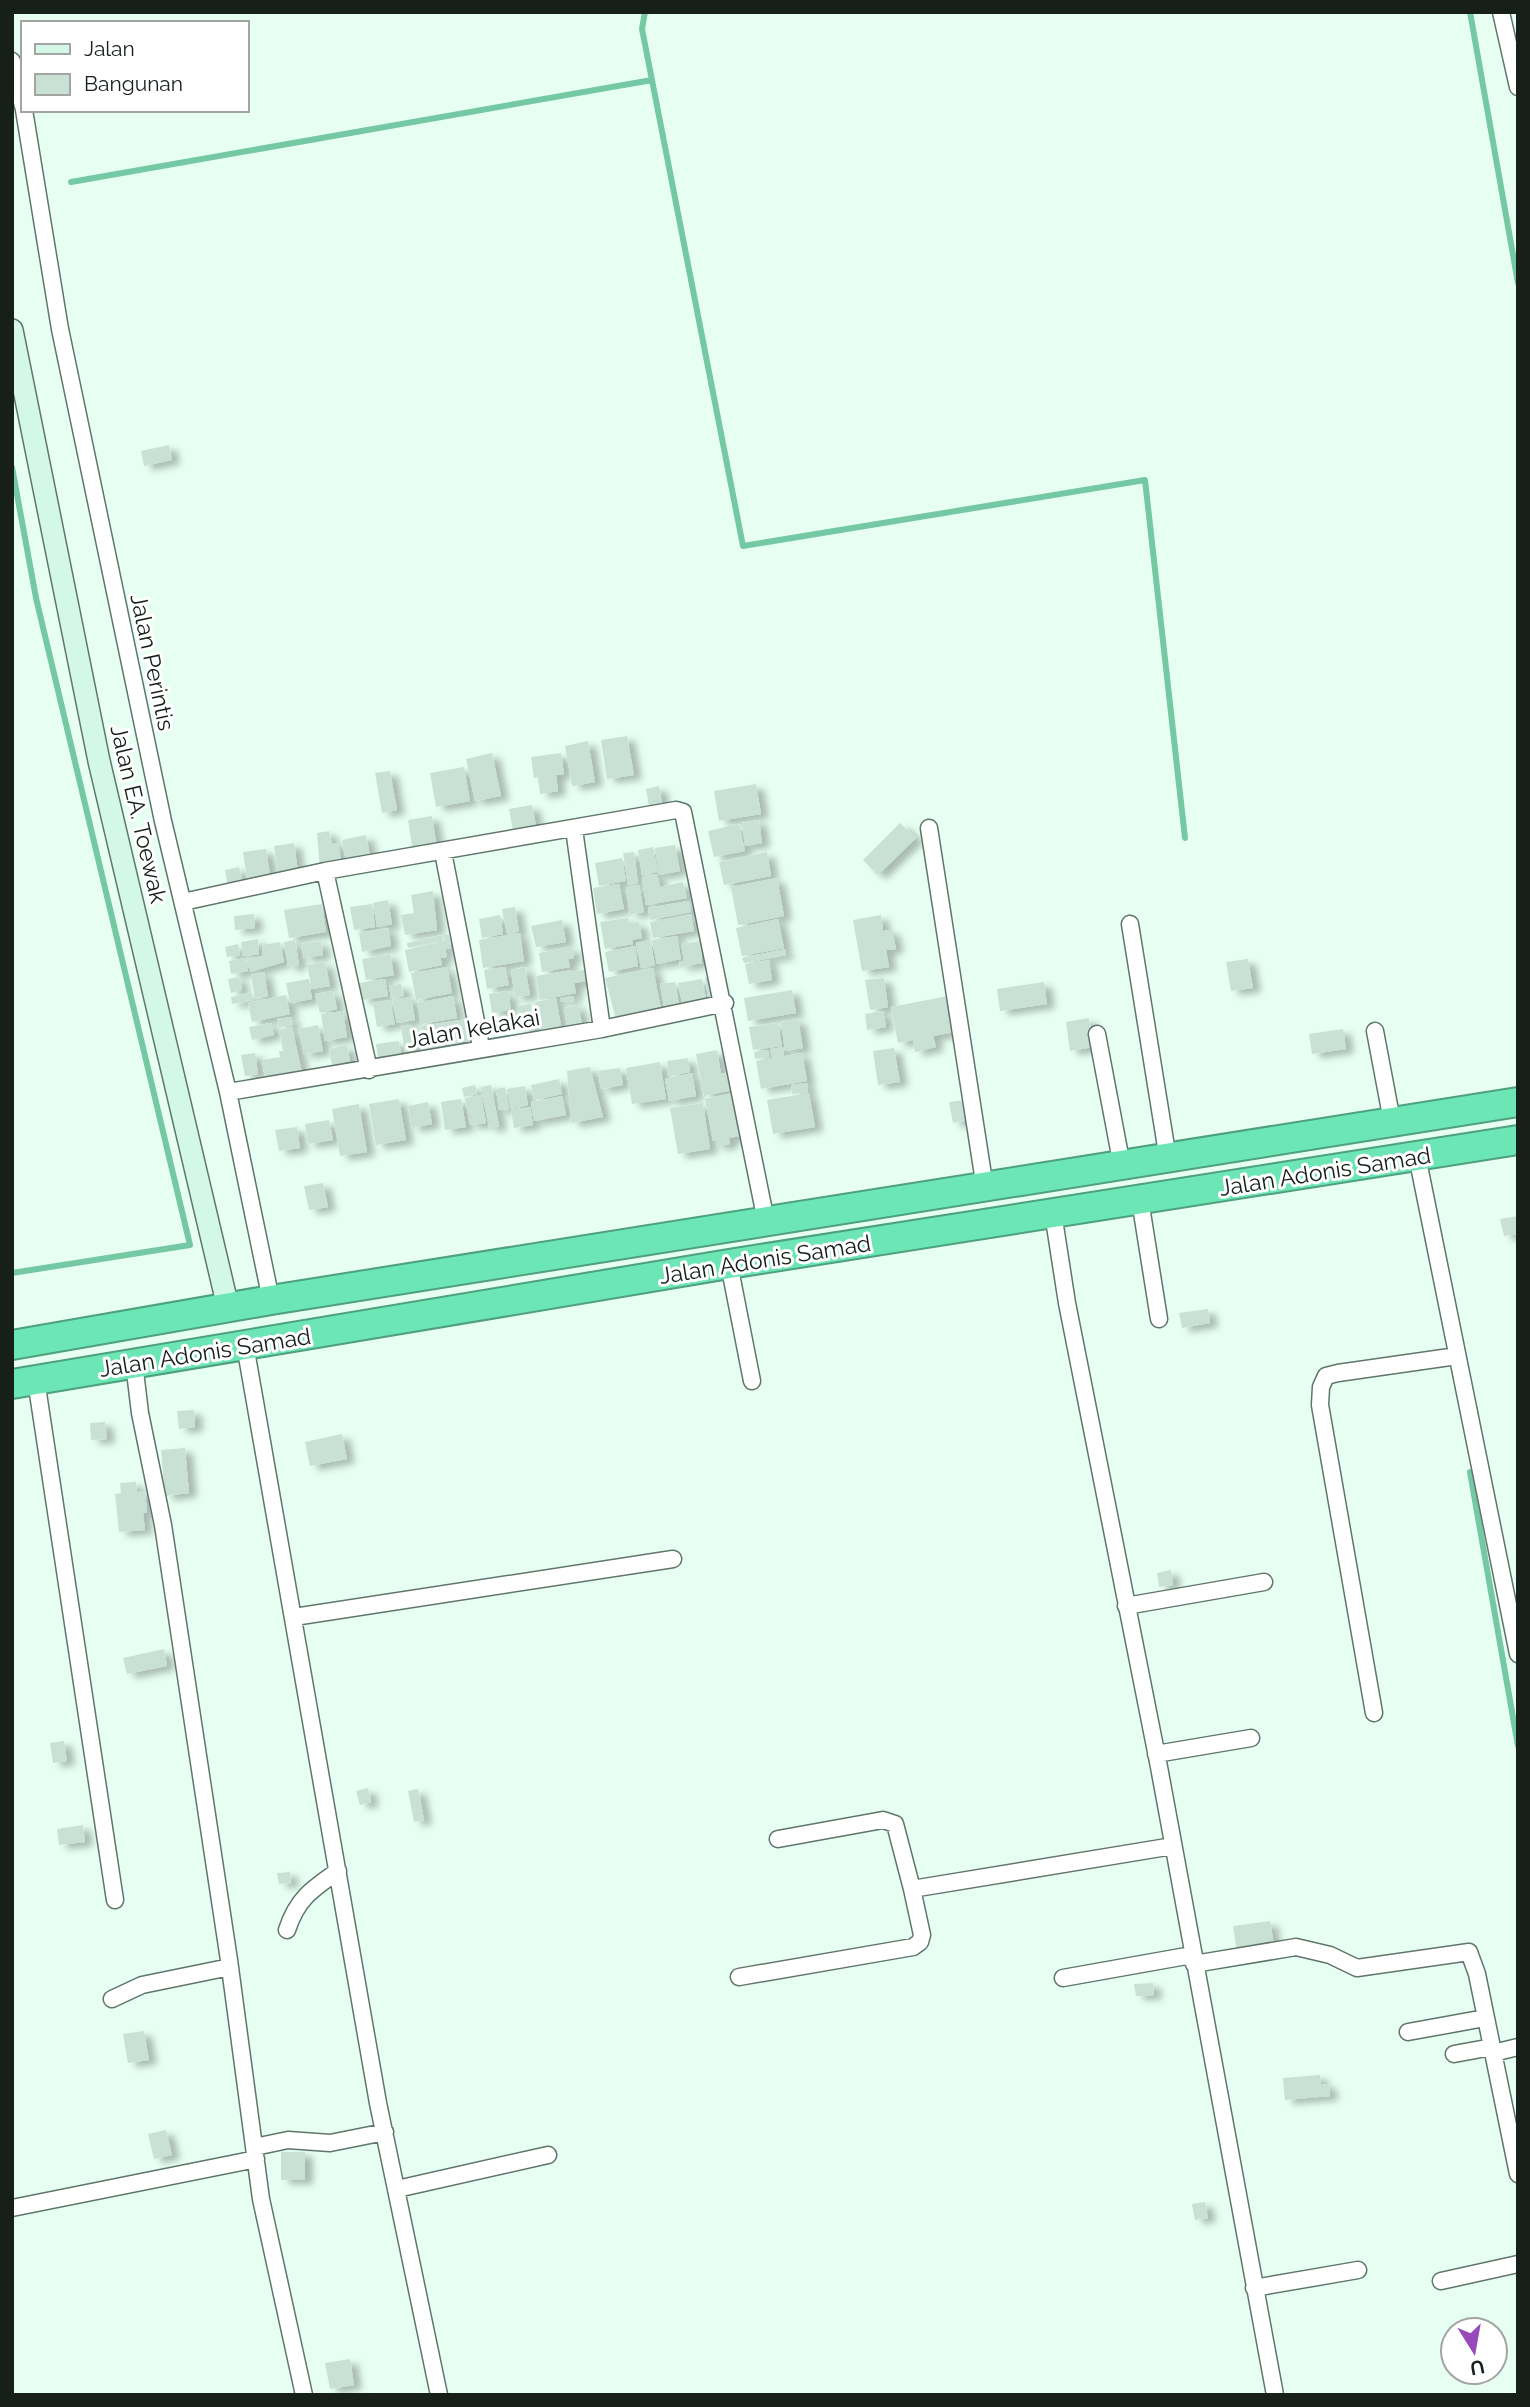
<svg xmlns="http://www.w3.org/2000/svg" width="1530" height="2407" viewBox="0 0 1530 2407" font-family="Raleway,sans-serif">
	<defs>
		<filter id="shadow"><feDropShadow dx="8" dy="4.5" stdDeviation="3.5" flood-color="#0004"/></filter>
	</defs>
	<rect width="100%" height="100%" fill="#e7fff3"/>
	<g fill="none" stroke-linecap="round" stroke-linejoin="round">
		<path stroke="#74c8a3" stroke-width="6" d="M645,12L642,29L743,546L1145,480L1185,838
			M1470,12L1518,283
			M71,182L652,80
			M12,467L36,598L190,1245L12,1273
			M1470,1472L1518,1746"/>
	</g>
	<path fill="#c9e0d4" filter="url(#shadow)" d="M169,445L172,460L144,466L141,451Z
		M627,736L634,775L607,779L601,740Z
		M588,741L595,782L572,786L565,746Z
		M492,753L501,796L475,801L466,759Z
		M561,753L564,774L556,775L558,791L540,794L538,777L534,778L531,757Z
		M464,767L470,801L436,807L430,773Z
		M390,771L397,810L382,813L375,773Z
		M756,784L761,814L719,821L714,791Z
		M659,786L663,809L650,812L646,789Z
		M532,805L537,831L514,835L509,809Z
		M432,816L437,848L413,852L408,820Z
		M759,820L762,843L745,846L742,823Z
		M900,823L916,838L878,875L863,860Z
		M739,824L745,851L714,857L708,831Z
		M329,831L332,844L338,843L342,865L320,869L317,833Z
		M366,835L370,856L346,861L342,840Z
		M294,843L298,872L278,875L274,846Z
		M675,845L680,871L659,875L655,848Z
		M653,847L658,872L642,875L638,850Z
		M266,849L270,875L247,878L243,852Z
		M634,852L638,883L628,885L623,853Z
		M767,852L771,876L724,885L719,862Z
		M622,858L626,881L599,886L595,863Z
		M239,867L243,884L228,887L225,870Z
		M657,874L660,887L683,882L687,898L646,905L642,877Z
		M777,878L784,916L738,925L731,887Z
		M619,884L624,909L597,914L593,888Z
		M639,885L644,912L630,914L626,888Z
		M433,891L437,930L405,935L401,915L414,913L411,895Z
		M388,900L392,924L377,927L373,903Z
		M688,901L691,912L650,920L648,908Z
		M322,904L326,932L289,938L284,910Z
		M372,904L375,927L354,930L350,907Z
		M515,907L519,931L507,934L502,909Z
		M254,914L255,928L235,930L234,916Z
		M691,914L694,931L653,938L650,922Z
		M500,915L503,934L482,938L479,919Z
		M881,915L883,931L892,930L896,949L886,950L889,967L862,971L853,920Z
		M628,918L629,924L639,922L642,938L632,940L633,944L605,949L600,922Z
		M778,919L784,948L742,956L736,928Z
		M562,920L566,942L536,947L531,926Z
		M388,928L391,946L362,952L359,933Z
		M520,933L524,961L483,968L479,940Z
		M442,935L447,957L441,958L438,942L408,948L407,943Z
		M444,935H449L451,948L446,949Z
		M677,936L681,959L657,964L652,940Z
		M258,939L259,954L243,956L241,942Z
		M295,940L299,965L288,967L284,942Z
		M650,940L655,965L641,968L636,943Z
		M321,941L323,955L304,958L301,944Z
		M701,941L702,963L680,967L679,962L684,961L681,944Z
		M280,942L284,962L250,972L247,959L263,956L262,945Z
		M437,943L442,965L409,972L405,950Z
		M238,944L240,955L227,957L225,947Z
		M635,946L638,966L609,972L605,952Z
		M572,947L574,958L568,959L570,967L542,972L539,953Z
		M785,949L786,955L744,963L742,958Z
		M390,954L394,975L366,980L362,959Z
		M246,958L248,971L231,974L229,961Z
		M1248,959L1253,988L1231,991L1226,962Z
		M769,960L772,980L749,984L745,964Z
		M325,962L330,986L312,989L307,965Z
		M447,967L452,993L416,1000L411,973Z
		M505,967L509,985L487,989L484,970Z
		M525,967L530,995L515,997L511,970Z
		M653,968L662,1014L617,1023L605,978Z
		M572,970V972L584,970L586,981L574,983L576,993L540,1000L536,976Z
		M264,972L268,996L255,998L251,975Z
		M715,975L718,995L708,997L705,977Z
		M239,977L242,990L231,993L228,979Z
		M884,978L888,1007L870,1010L865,980Z
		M309,979L312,999L290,1003L286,983Z
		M385,979L388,996L362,1000L359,983Z
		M702,979L706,999L682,1003L678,983Z
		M675,982L679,1004L664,1007L660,984Z
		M1044,982L1047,1004L1000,1011L997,989Z
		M401,984L404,996L391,999L389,986Z
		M792,990L796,1013L748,1021L744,998Z
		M333,991L337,1009L320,1013L315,994Z
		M508,991L511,1010L492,1013L489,994Z
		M252,993L253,1000L232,1004L231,997Z
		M286,995L290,1014L252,1022L248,1003Z
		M453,996L457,1018L421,1024L417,1003Z
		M573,996L574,1001L561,1002L560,998Z
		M948,996L955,1032L933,1036L936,1047L915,1052L913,1040L898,1043L891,1007Z
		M411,997L415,1020L397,1023L392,1000Z
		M556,998L561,1026L540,1029L535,1002Z
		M390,1000L395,1024L377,1027L373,1003Z
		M531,1004L535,1029L522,1031L518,1006Z
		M578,1005L582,1024L567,1026L564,1008Z
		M343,1011L347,1037L325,1041L321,1014Z
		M883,1011L886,1027L867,1030L865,1014Z
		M291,1017L293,1025L279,1027L277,1019Z
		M1089,1018L1093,1047L1070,1051L1066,1022Z
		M467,1019L470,1041L461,1042L462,1048L450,1051L449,1044L444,1045L445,1051L429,1054L428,1048H424L421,1026Z
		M798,1019L803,1048L785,1051L781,1022Z
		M271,1023L274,1035L252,1040L249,1027Z
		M778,1023L782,1046L753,1050L749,1027Z
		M318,1025L323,1051L304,1054L299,1029Z
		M411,1025L415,1051L405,1052L401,1027Z
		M292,1027L303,1077L265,1078L262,1060L280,1057L279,1051H283L279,1030Z
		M1343,1029L1346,1049L1312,1054L1309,1034Z
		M399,1041L401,1055L378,1058L376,1044Z
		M347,1045L350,1061L332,1065L329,1049Z
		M783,1047L784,1055L772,1057L770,1049Z
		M894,1048L900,1082L878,1085L873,1051Z
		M717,1050L721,1074L729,1072L732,1090L704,1096L696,1054Z
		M768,1050L769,1057L755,1059L754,1052Z
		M255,1053L258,1074L245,1076L241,1055Z
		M802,1053L807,1081L761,1089L756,1061Z
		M688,1058L690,1072L669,1076L667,1061Z
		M660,1062L666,1099L632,1104L626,1068Z
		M590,1067L603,1117L571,1123L567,1071Z
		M620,1068L623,1085L601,1089L598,1071Z
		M692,1073L696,1096L669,1101L665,1079Z
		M559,1079L562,1094L534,1100L531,1085Z
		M807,1083L808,1092L792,1094L791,1085Z
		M475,1085L477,1094L464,1097L462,1088Z
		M491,1085L499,1126L489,1128L481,1087Z
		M525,1086L528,1105L511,1109L507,1089Z
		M505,1087L509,1109L499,1110L496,1089Z
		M737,1092L745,1135L729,1138L730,1144L717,1146L716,1141H713L705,1099Z
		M809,1093L815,1127L773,1134L767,1100Z
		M481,1095L486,1123L470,1125L465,1098Z
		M562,1096L566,1115L534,1121L531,1102Z
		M399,1099L406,1140L376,1145L369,1104Z
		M461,1099L466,1127L445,1130L441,1102Z
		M966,1100L969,1120L953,1123L949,1102Z
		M428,1102L432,1124L412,1128L408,1106Z
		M703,1103L710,1149L678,1154L670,1108Z
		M359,1104L367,1152L340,1156L332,1109Z
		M530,1107L533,1125L514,1128L511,1110Z
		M329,1120L333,1140L308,1144L305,1124Z
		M297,1127L300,1148L279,1151L275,1130Z
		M323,1183L328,1207L309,1210L304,1186Z
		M1518,1216V1234L1504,1236L1500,1219Z
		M1208,1309L1210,1323L1182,1328L1179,1313Z
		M194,1410L195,1427L179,1429L177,1411Z
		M105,1422L107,1439L91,1440L90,1423Z
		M342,1434L347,1459L310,1466L305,1442Z
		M185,1448L189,1493L165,1496L161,1450Z
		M136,1482L137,1492L145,1491L147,1513H143L145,1530L119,1532L115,1494L121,1493L120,1483Z
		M1171,1570L1173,1585L1159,1587L1157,1573Z
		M164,1649L167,1666L127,1674L123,1658Z
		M64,1741L67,1761L53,1763L50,1743Z
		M368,1788L371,1802L360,1805L356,1791Z
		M418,1789L424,1820L414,1822L408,1791Z
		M83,1825L85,1842L59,1845L57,1829Z
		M290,1872L291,1883L279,1884L277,1873Z
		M1270,1921L1274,1946L1237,1952L1233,1926Z
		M1153,1983L1154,1995L1136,1996L1134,1984Z
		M144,2031L149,2060L128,2063L123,2034Z
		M1320,2075L1321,2085L1329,2084L1330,2096L1285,2100L1283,2078Z
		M166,2130L172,2155L154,2159L148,2134Z
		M281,2152H305V2180H281Z
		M1205,2202L1208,2218L1195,2220L1192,2204Z
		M350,2359L354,2385L330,2389L325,2363Z"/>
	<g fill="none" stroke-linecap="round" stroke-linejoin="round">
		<defs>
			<path id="street" d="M1501,12L1518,87
				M12,61L23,106
				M24,110L60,329L163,821L228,1092L271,1300
				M929,828L985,1188
				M574,829L602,1029
				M443,852L481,1047
				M325,871L369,1070
				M183,902L325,871L676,810L683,812L766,1221
				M1130,924L1168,1159
				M1375,1031L1392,1121
				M1097,1034L1122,1166
				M228,1092L602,1029L725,1003
				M1417,1156L1518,1654
				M1140,1200L1159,1319
				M1053,1213L1067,1303L1159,1767L1275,2395
				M729,1264L752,1381
				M245,1345L378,2103L439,2395
				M134,1363L140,1413L163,1525L229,1960L261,2199L304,2395
				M36,1380L115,1900
				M1126,1606L1264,1582
				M294,1617L673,1559
				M1374,1713L1320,1405L1321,1387L1326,1376L1338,1373L1457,1356
				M1156,1754L1251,1738
				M778,1839L883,1820L895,1824L912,1889L1173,1846
				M287,1930C297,1899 312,1889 338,1871
				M1194,1964L1296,1947L1330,1955L1357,1968L1469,1952L1477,1974L1518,2174
				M739,1977L913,1947L920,1942L922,1935L912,1889
				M1063,1978L1192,1955
				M112,1999L142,1985L230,1967
				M1408,2032L1485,2018
				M1493,2053L1518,2047
				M1454,2054L1492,2047
				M255,2147L288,2140L330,2143L385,2132
				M397,2189L548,2155
				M12,2208L256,2159
				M1441,2281L1518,2264
				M1254,2288L1358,2270"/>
			<path id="secondary" d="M12,330L99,761L228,1307"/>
			<path id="highway" d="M12,1345L271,1300L1518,1102
				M12,1384L729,1264L1518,1140"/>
		</defs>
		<use href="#street" stroke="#60756b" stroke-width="19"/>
		<use href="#secondary" stroke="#60756b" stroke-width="24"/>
		<use href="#highway" stroke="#4ea07e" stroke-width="32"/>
		<use href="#street" stroke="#fff" stroke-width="16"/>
		<use href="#secondary" stroke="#d3f8e8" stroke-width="21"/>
		<use href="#highway" stroke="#6ce6b4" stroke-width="28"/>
	</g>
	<g text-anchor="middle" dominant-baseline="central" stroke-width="6" stroke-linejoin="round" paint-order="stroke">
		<g font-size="23" fill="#171f1b" stroke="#fff">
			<text transform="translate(153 662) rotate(78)">Jalan Perintis</text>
			<text transform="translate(139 814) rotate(77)">Jalan EA. Toewak</text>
			<text transform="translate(473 1028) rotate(-10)">Jalan kelakai</text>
			<text transform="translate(1325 1171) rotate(-9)">Jalan Adonis Samad</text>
			<text transform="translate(765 1259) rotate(-9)">Jalan Adonis Samad</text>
			<text transform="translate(205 1352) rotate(-9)">Jalan Adonis Samad</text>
		</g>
	</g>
	<rect width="1530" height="2407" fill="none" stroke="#171f1b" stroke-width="28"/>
	<rect x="21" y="21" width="228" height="91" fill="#ffffff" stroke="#a2a5a4" stroke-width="2"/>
	<rect x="35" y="44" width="35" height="10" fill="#d3f8e8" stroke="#a2a5a4" stroke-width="2"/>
	<text x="84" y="56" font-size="21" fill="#171f1b">Jalan</text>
	<rect x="35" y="74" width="35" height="21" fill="#c9e0d4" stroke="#a2a5a4" stroke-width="2"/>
	<text x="84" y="91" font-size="21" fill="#171f1b">Bangunan</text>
	<g transform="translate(1474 2351) rotate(169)"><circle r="33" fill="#ffffff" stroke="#a2a5a4" stroke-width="2"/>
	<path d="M0-5L12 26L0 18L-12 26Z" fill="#984abb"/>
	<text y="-10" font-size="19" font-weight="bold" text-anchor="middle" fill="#171f1b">U</text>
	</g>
</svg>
